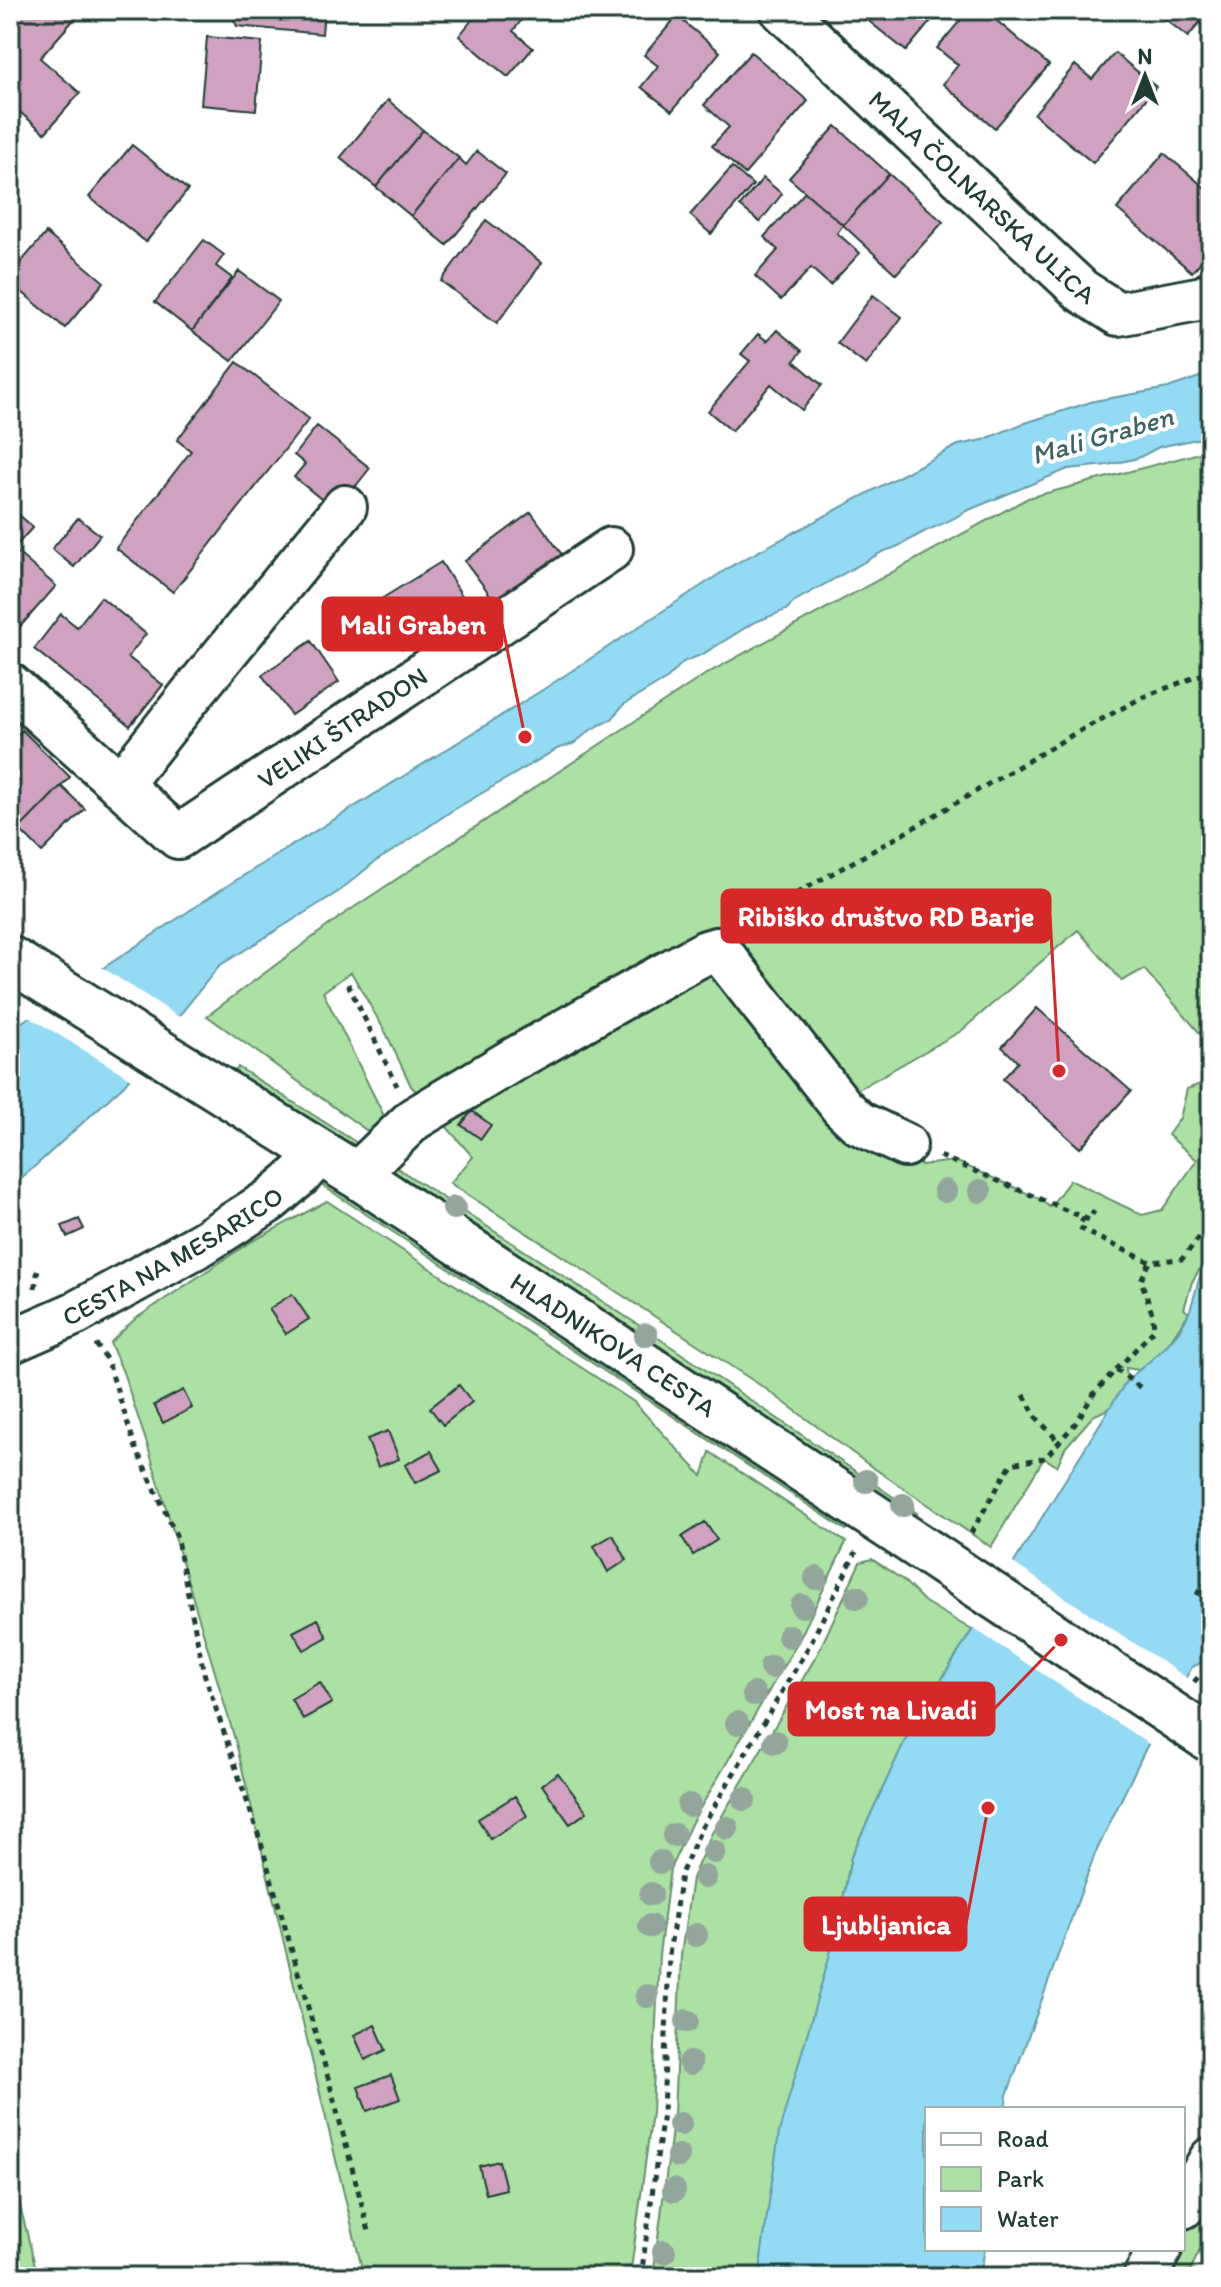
<svg xmlns="http://www.w3.org/2000/svg" width="1221" height="2287" viewBox="0 0 1221 2287" font-family="Itim,sans-serif">
	<rect width="100%" height="100%" fill="#fff"/>
	<filter id="ink" filterUnits="userSpaceOnUse"><feTurbulence type="fractalNoise" baseFrequency=".0125" numOctaves="2"/><feDisplacementMap in="SourceGraphic" scale="16" xChannelSelector="R" yChannelSelector="G"/><feConvolveMatrix kernelMatrix="1 2 1 2 8 2 1 2 1" color-interpolation-filters="sRGB"/></filter>
	<g filter="url(#ink)">
		<path fill="#ace1a4" stroke="#668f6c" stroke-width="2" d="M1211,450V1046L1144,969L1122,981L1078,930L961,1031L850,1094L904,1159L922,1165L955,1161L1038,1198L1050,1207L1070,1180L1142,1215L1162,1210L1197,1160L1168,1135L1180,1118L1187,1089L1211,1080V1250L1192,1282L1184,1309L1189,1313L1164,1350L1139,1370L1126,1368L1127,1380L1110,1408L1093,1416L1065,1448L1057,1466L1044,1458L991,1547L869,1465L766,1389L450,1183L473,1157L411,1086L387,1035L351,972L323,992L385,1118L373,1135L207,1016L344,914L706,674L1028,498Z
			M238,1067L362,1146L354,1148L348,1146L234,1074Z
			M391,1164L651,1333L917,1513L913,1519L395,1175Z
			M326,1181L871,1537L864,1539L849,1528L846,1530L317,1182Z
			M327,1201L634,1402L702,1476L710,1452L846,1542L800,1638L692,1822L670,1869L659,1955L652,2113L630,2277H364L236,1743L148,1447L123,1372L110,1343L135,1319L249,1243Z
			M872,1559L903,1580L925,1602L972,1630L908,1734L851,1857L838,1926L761,2258V2277H653L674,2114L681,1955L692,1878L712,1833L818,1653L860,1562Z
			M10,2166L38,2277H10Z
			M1211,2177V2227L1187,2277H1159L1173,2249H1183V2229Z"/>
		<path fill="#93daf4" stroke="#659ba7" stroke-width="2" d="M1211,373V436L1159,447L1138,458L1108,465L1068,469L964,512C952,521 938,525 924,532C909,539 902,547 884,551L795,601L786,610L753,623L703,654L683,662L668,678L623,705L612,719L592,729L573,744L557,749L450,812L396,849L376,861L338,892L219,966L124,1085L10,1189V1030L222,889L544,689L733,565L958,445L983,440L1022,424L1094,401L1168,388Z
			M1211,1250V1644L1201,1663L1192,1667L1146,1748L1095,1854L1007,2095L1005,2109H927V2249H985L980,2277H761V2258L779,2132L838,1926L851,1857L908,1734L1127,1380C1151,1360 1179,1340 1190,1310C1197,1289 1200,1269 1211,1250Z"/>
		<path fill="#fff" d="M100,966L182,1019L133,1080L26,1015Z
			M1010,1561L1190,1680L1152,1746L970,1626Z"/>
		<path fill="#d0a1c0" stroke="#1f3d34" stroke-width="2" d="M10,10H70L77,16L40,58L80,93L45,133L10,104V79L16,72L10,67Z
			M229,10H324L322,34L237,26Z
			M468,10H524L527,13L513,31L533,48L508,77L459,36L475,16Z
			M855,10H940L906,51Z
			M969,10H984L1049,65L995,128L943,84L958,65L937,48Z
			M1154,10H1210L1188,37Z
			M677,16L720,52L672,111L641,87L658,66L644,55Z
			M207,37L262,42L256,110L201,105Z
			M751,52L808,101L745,174L712,146L729,127L704,105Z
			M1115,53L1156,87L1093,163L1034,114L1075,65L1092,79Z
			M388,100L423,130L376,187L340,158Z
			M836,126L889,174L843,225L789,178Z
			M423,130L459,158L411,216L376,187Z
			M132,145L188,190L146,242L89,197Z
			M477,151L506,174L447,245L411,216L459,158L466,165Z
			M1164,153L1211,193V250L1192,272L1117,209Z
			M732,167L753,185L711,234L690,215Z
			M889,174L943,222L896,274L843,225Z
			M763,178L782,194L760,222L740,206Z
			M805,192L843,225L837,233L860,253L830,285L811,268L781,300L755,276L778,250L764,237Z
			M486,220L542,263L497,323L441,281Z
			M46,233L104,282L65,328L10,282V275Z
			M204,240L224,255L216,266L232,278L192,331L155,302Z
			M239,271L279,301L232,361L192,331Z
			M873,295L902,317L866,365L837,343Z
			M777,330L802,351L794,361L822,385L802,410L771,384L732,431L708,411L750,361L741,354L758,334L767,341Z
			M237,362L309,419L173,592L116,548L191,451L177,440Z
			M317,426L370,468L336,511L294,477L305,464L294,455Z
			M10,507L33,527L13,549L56,586L10,638Z
			M531,512L563,556L497,604L465,561Z
			M78,518L100,535L74,567L52,549Z
			M441,562L469,607L402,649L373,604Z
			M101,597L146,634L128,657L163,685L130,726L34,649L61,614L77,627Z
			M311,641L339,682L291,715L262,675Z
			M22,730L70,777L19,829L10,821V742Z
			M61,786L85,809L42,852L19,829Z
			M1037,1008L1131,1091L1080,1148L1003,1079L1018,1062L1002,1047Z
			M472,1111L491,1125L481,1139L461,1125Z
			M79,1219L84,1229L67,1237L62,1226Z
			M292,1294L309,1319L286,1334L269,1309Z
			M459,1385L472,1402L443,1425L430,1408Z
			M183,1390L192,1408L163,1423L154,1405Z
			M388,1431L399,1459L378,1467L367,1439Z
			M431,1451L442,1470L415,1483L405,1465Z
			M705,1522L717,1540L693,1555L682,1537Z
			M613,1535L627,1560L608,1572L594,1546Z
			M318,1619L327,1637L304,1650L293,1632Z
			M320,1682L332,1703L303,1719L291,1699Z
			M558,1773L587,1812L570,1824L542,1785Z
			M515,1796L527,1816L490,1839L478,1819Z
			M375,2025L386,2050L365,2060L354,2035Z
			M391,2075L400,2099L367,2111L358,2087Z
			M499,2161L506,2189L486,2194L479,2166Z"/>
		<g fill="none" stroke-linecap="round" stroke-linejoin="round">
			<defs>
				<g id="minor">
					<path id="s1" d="M782,10L1082,291L1118,314L1208,297L1211,293"/>
					<path id="s2" d="M10,685L178,837L611,549"/>
					<path d="M120,785L194,691L345,507"/>
					<path d="M356,1175L414,1119L511,1061L649,983L706,952L716,949L722,954L842,1107L859,1123L905,1145"/>
					<path id="s3" d="M10,1342L76,1313L203,1243L269,1201L300,1175L320,1152"/>
					<path d="M1183,2207L1211,2159"/>
					<path d="M1145,2277L1160,2249"/>
				</g>
				<g id="major">
					<path id="s4" d="M10,959L356,1175L923,1549"/>
				</g>
			</defs>
			<use href="#minor" stroke="#1f3d34" stroke-width="48"/>
			<use href="#major" stroke="#1f3d34" stroke-width="50"/>
			<path stroke="#1f3d34" stroke-width="5" stroke-dasharray="6 6" stroke-linecap="butt" d="M745,922L896,838L1074,734L1143,697L1211,671
				M348,984L397,1086
				M940,1156L1089,1220L1094,1211
				M1084,1217L1079,1227L1086,1232L1150,1262L1182,1259L1211,1223
				M35,1288L38,1268
				M96,1344L108,1362L135,1446L176,1535L204,1673L261,1843L326,2070L370,2235
				M1116,1369L1141,1388
				M1024,1395L1036,1417L1059,1442
				M971,1533L1011,1464L1045,1458L1075,1424L1095,1392L1154,1330L1153,1316L1141,1280L1150,1262
				M1209,1574L1203,1584L1211,1589
				M1197,1595L1203,1584
				M1194,1682L1211,1662
				M641,2277L663,2113L669,1955L681,1874L702,1827L809,1646L856,1552"/>
			<use href="#minor" stroke="#fff" stroke-width="42"/>
			<use href="#major" stroke="#fff" stroke-width="44"/>
			<defs>
				<path id="major-bridge" d="M923,1549L1211,1740"/>
			</defs>
			<use href="#major-bridge" stroke="#1f3d34" stroke-width="50" stroke-linecap="butt"/>
			<use href="#major-bridge" stroke="#fff" stroke-width="44"/>
		</g>
		<g fill="#93a69b">
			<circle cx="945" cy="1191" r="12"/>
			<circle cx="980" cy="1191" r="12"/>
			<circle cx="454" cy="1208" r="12"/>
			<circle cx="646" cy="1335" r="12"/>
			<circle cx="866" cy="1481" r="12"/>
			<circle cx="903" cy="1505" r="12"/>
			<circle cx="816" cy="1578" r="12"/>
			<circle cx="857" cy="1597" r="12"/>
			<circle cx="802" cy="1606" r="12"/>
			<circle cx="789" cy="1636" r="12"/>
			<circle cx="771" cy="1667" r="12"/>
			<circle cx="754" cy="1694" r="12"/>
			<circle cx="737" cy="1723" r="12"/>
			<circle cx="775" cy="1742" r="12"/>
			<circle cx="744" cy="1799" r="12"/>
			<circle cx="689" cy="1805" r="12"/>
			<circle cx="727" cy="1828" r="12"/>
			<circle cx="674" cy="1835" r="12"/>
			<circle cx="714" cy="1852" r="12"/>
			<circle cx="660" cy="1862" r="12"/>
			<circle cx="705" cy="1877" r="12"/>
			<circle cx="651" cy="1894" r="12"/>
			<circle cx="650" cy="1926" r="12"/>
			<circle cx="696" cy="1935" r="12"/>
			<circle cx="647" cy="1996" r="12"/>
			<circle cx="687" cy="2021" r="12"/>
			<circle cx="690" cy="2063" r="12"/>
			<circle cx="680" cy="2124" r="12"/>
			<circle cx="678" cy="2156" r="12"/>
			<circle cx="674" cy="2190" r="12"/>
			<circle cx="664" cy="2252" r="12"/>
		</g>
	</g>
	<g text-anchor="middle" dominant-baseline="central" stroke-width="8" stroke-linejoin="round" paint-order="stroke">
		<g font-size="26" fill="#1f3d34" stroke="#fff">
			<text stroke="none"><textPath href="#s1" startOffset="274">MALA ČOLNARSKA ULICA</textPath></text>
			<text stroke="none"><textPath href="#s2" startOffset="424">VELIKI ŠTRADON</textPath></text>
			<text stroke="none"><textPath href="#s3" startOffset="184">CESTA NA MESARICO</textPath></text>
			<text stroke="none"><textPath href="#s4" startOffset="716">HLADNIKOVA CESTA</textPath></text>
		</g>
		<g font-size="28" font-style="italic" fill="#3c6464" stroke="#fff">
			<text transform="translate(1102 435) rotate(-16)">Mali Graben</text>
		</g>
	</g>
	<path fill="none" stroke="#d62828" stroke-width="3" d="M525 737L502 624M1059 1071L1050 916M1061 1640L994 1709M988 1808L966 1924"/>
	<g fill="#d62828" stroke="#fff" stroke-width="3">
		<circle cx="525" cy="737" r="8"/>
		<circle cx="1059" cy="1071" r="8"/>
		<circle cx="1061" cy="1640" r="8"/>
		<circle cx="988" cy="1808" r="8"/>
	</g>
	<g fill="#d62828" stroke="#d62828" stroke-width="3">
		<rect x="323" y="598" width="179" height="52" rx="8"/>
		<rect x="722" y="890" width="328" height="52" rx="8"/>
		<rect x="789" y="1683" width="205" height="52" rx="8"/>
		<rect x="805" y="1898" width="161" height="52" rx="8"/>
	</g>
	<g font-size="28" text-anchor="middle" font-weight="bold" fill="#fff">
		<text x="413" y="634">Mali Graben</text>
		<text x="886" y="926">Ribiško društvo RD Barje</text>
		<text x="891" y="1719">Most na Livadi</text>
		<text x="886" y="1934">Ljubljanica</text>
	</g>
	<rect width="1221" height="2287" fill="none" stroke="#fff" stroke-width="40"/>
	<rect x="20" y="20" width="1181" height="2247" fill="none" stroke="#1f3d34" stroke-width="3" filter="url(#ink)"/>
	<rect x="925" y="2107" width="260" height="144" fill="#ffffff" stroke="#a5b1ae" stroke-width="2"/>
	<rect x="941" y="2133" width="40" height="12" fill="#ffffff" stroke="#a5b1ae" stroke-width="2"/>
	<text x="997" y="2147" font-size="24" fill="#1f3d34">Road</text>
	<rect x="941" y="2167" width="40" height="24" fill="#ace1a4" stroke="#a5b1ae" stroke-width="2"/>
	<text x="997" y="2187" font-size="24" fill="#1f3d34">Park</text>
	<rect x="941" y="2207" width="40" height="24" fill="#93daf4" stroke="#a5b1ae" stroke-width="2"/>
	<text x="997" y="2227" font-size="24" fill="#1f3d34">Water</text>
	<g transform="translate(1145 76)" stroke="#ffffff" stroke-width="6" paint-order="stroke">
	<path d="M0-6L14 30L0 20L-14 30Z" fill="#1f3d34"/>
	<text y="-12" font-size="22" font-weight="bold" text-anchor="middle" fill="#1f3d34">N</text>
	</g>
</svg>
